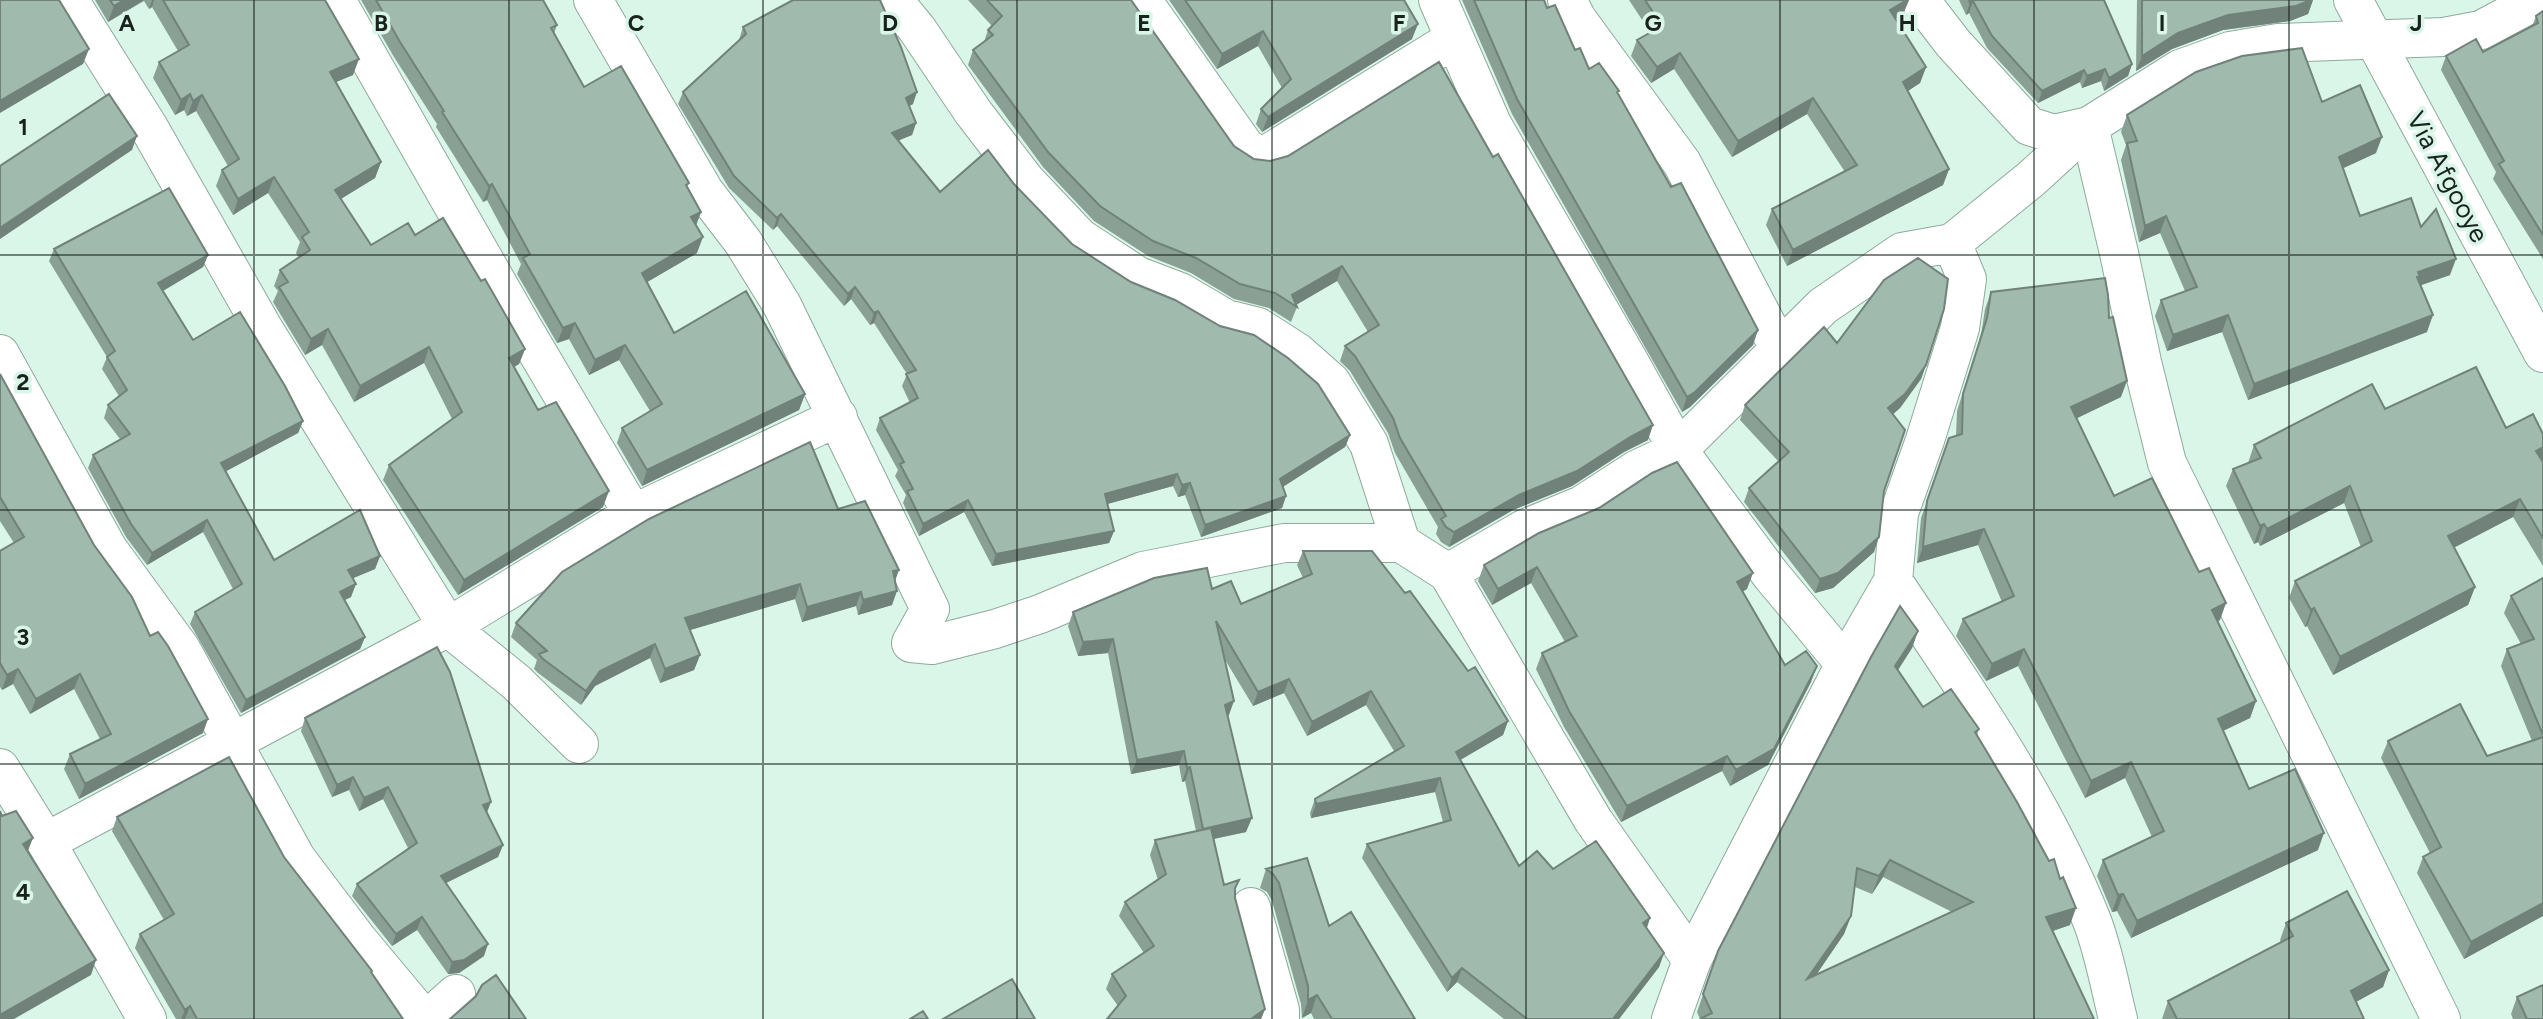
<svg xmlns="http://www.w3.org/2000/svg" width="2543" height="1019" viewBox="0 0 2543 1019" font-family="Figtree,sans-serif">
	<rect width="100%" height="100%" fill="#daf6e9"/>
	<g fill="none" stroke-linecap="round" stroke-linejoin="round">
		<defs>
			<path id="street" d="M69,0L148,126L263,328L448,627L516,682L579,744
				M336,0L520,323L633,514
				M593,0L704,191L743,242L782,305L930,609L911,643L932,645L995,629L1040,614L1143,571L1284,543H1401
				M893,0L917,29L973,112L1026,181L1080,238L1138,276L1180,292L1226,319L1258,327L1297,352L1331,382L1369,444L1401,543L1448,573
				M1142,0L1246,148L1259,155L1271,152L1454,39
				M1438,0L1492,124L1630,363L1678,450L1771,575L1845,664
				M1567,0L1577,19L1682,163L1779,348
				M1920,0L1953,43L2029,126L2054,134L2089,126
				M0,354L108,549L181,649L296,858L358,940L424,1019
				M1893,581C1966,690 2043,798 2092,921C2104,952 2110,987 2118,1019
				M0,768L46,842L147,1019
				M46,842L448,627L633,514L838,417
				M1251,907L1280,1010V1019
				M1692,960L1593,820L1448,573L1524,529L1582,505L1636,470L1678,450L1823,306L1902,252L1952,243
				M428,1019L456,994
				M1671,1019L1692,960L1845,664L1893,581L1899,513L1925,440L1960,328L1967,279L1952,243L2031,179L2089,126
				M2441,1019L2167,463L2142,362L2119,253L2089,126L2180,69L2230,51L2278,43L2444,37L2481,30L2537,0"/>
			<path id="secondary" d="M2353,0L2543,353"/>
		</defs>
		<use href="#street" stroke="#8fa99d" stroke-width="40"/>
		<use href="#secondary" stroke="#8fa99d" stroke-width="40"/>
		<use href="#street" stroke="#fff" stroke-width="38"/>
		<use href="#secondary" stroke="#fff" stroke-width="38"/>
	</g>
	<path fill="#8aa095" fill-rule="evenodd" d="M95,0H325L353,75L336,82L381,162L375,178L341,199L371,245L415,235L481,281L525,349L519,364L514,367L538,410L603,507L458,595L383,480L389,465L452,419L424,363L354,402L322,345L305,355L273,302L278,291L274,286L280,270L299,258L296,253L300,242L268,193L233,215L216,186L222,170L228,166L196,111L187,116L184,110L175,115L153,78L159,62L178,51L152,7L149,9L144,1L108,22Z
		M361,0H543L557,25L554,34L584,87L689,183L687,187L701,212L696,226L697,253L647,282L674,333L805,394L799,410L642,486L617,443L622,428L650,411L619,360L589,375L569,339L557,343L517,274L521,264L487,200L483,202L436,127L437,124L394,57Z
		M968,0H1131L1234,146L1648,440L1624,452L1572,486L1513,510L1449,547L1441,542L1436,534L1438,527L1395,453L1388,433L1350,371L1340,361L1345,346L1368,332L1337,281L1296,305L1297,307L1291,322L1269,308L1234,299L1191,273L1148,256L1094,221L1043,167L968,65L973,50L984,42L988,30L992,26Z
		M1169,0H1404L1412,39L1262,132L1256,124L1261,109L1282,88L1258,46L1217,69Z
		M1462,0H1544L1547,8L1575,50L1589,69L1618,94L1753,345L1690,407L1682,412L1512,114Z
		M1629,0H1909L1903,14L1895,19L1926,67L1920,83L1908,91L1949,169L1943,185L1787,266L1766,225L1772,209L1845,172L1807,114L1732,157L1674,69L1651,83L1631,56L1637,40L1650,32Z
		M1959,0H2104L2132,64L2128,76L2104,91L2101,81L2082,88L2080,82L2038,103L1987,48L1969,13L1966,15Z
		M2137,0H2313L2308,14L2290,21L2223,30L2172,49L2136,71Z
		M2543,11V259L2493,179L2496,172L2441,70L2446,56L2483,52L2532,27L2536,16Z
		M743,27L913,104L909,106L916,123L912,135L898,140L940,192L1014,184L1072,244L1350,435L1345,447L1283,487L1286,496L1282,508L1201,537L1185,495L1178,497L1173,486L1107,504L1114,531L1109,543L992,566L964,512L919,536L903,503L906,495L895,476L898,470L876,430L880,418L910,403L902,386L907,374L874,323L870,325L851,299L844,306L777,226L773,230L729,188L678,104L683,92L739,40Z
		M2322,102L2376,153L2343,168L2360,216L2421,227L2450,275L2420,285L2427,332L2248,400L2222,332L2167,351L2155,316L2161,300L2185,291L2160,233L2139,242L2121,160L2126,145L2121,132L2127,115Z
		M54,249L208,255L203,267L163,291L193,340L303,421L298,433L226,471L274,560L380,556L375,569L353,578L351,597L344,600L365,637L360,649L241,713L190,624L195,612L233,589L203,532L147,565L126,537L88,468L93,455L120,439L104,418L108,405L119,396L102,369L107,357L49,261Z
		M1991,292L2109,318L2121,397L2076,418L2114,496L2220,620L2218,621L2256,701L2250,718L2223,731L2249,789L2318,850L2131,938L2117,911L2112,912L2097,876L2103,860L2152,837L2125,778L2085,798L2018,666L1986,681L1956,636L1963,619L2002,602L1978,545L1917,563L1921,518L1949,438L1956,436L1957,411L1981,335L1985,309Z
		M1837,343L1926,365L1921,379L1900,408L1893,414L1884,491L1874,552L1833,588L1815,593L1744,502L1749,488L1778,461L1740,420L1745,405Z
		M0,374L94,545L150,636L203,733L79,799L64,769L70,754L100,739L74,689L30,714L13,684L2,690L0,687V551L14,543L0,521Z
		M2385,409L2506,428L2542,461L2543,566L2513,517L2454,547L2475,587L2468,605L2333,675L2307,626L2305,627L2289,598L2295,581L2361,547L2344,503L2260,546L2258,542L2254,544L2226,486L2233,469L2248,463L2254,445Z
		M838,509L895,581L892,605L858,615L856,606L802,622L795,599L690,630L700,655L694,670L660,683L650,658L595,686L581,705L538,673L534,669L537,660L511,637L516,623Z
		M1539,533L1747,589L1743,591L1785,665L1811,682L1768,765L1730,786L1722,771L1621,822L1564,727L1536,669L1542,653L1565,642L1531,583L1492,605L1478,581L1484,565Z
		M1303,551L1405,593L1508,721L1503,735L1460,760L1519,866L1553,869L1650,918L1647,928L1664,953L1659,967L1619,1019H1504L1457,982L1447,992L1362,858L1367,844L1443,822L1435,792L1311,818L1310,813L1315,799L1394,751L1366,705L1307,736L1284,693L1253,706L1224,658L1229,715L1228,716L1246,832L1214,839L1224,885L1235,890V898L1265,1009L1261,1019H1107L1118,1006L1106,989L1112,974L1144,953L1119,916L1125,902L1158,880L1150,855L1155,840L1196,831L1185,781L1182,782L1179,765L1131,774L1108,653L1078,656L1068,626L1073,612L1212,589L1241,604L1303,578L1297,565Z
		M2543,578V916L2464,959L2417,873L2423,857L2430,853L2381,758L2388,741L2487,756L2532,741L2501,666L2507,649L2521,644L2504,613L2511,596Z
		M1918,631L1912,648L1898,670L1923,707L1979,729L1977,735L2070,925L2053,931L1700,1019L1697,1012L1718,951ZM1883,877L1952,912L1816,975L1844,934L1851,916L1855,887L1872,894Z
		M305,718L487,813L503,845L498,857L446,883L484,956L459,973L448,974L417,930L392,946L352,896L357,884L408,848L383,799L359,811L349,790L332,797L301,731Z
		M117,817L284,857L371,973L403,1019H176L135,948L140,934L164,920L112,831Z
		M1307,858L1329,926L1415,1019H1314L1311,1013L1302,1018L1301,1004L1272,901L1267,892L1260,888L1266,869Z
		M2286,923L2389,970L2383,987L2356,1002L2364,1019H2162L2168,1001L2281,942L2280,940Z
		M2517,997L2543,1019H2513L2511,1014Z"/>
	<path fill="#708279" d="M124,0H144L108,22L114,6Z
		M152,0H154L152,7L149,9Z
		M1907,0H1909L1903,14L1884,26L1890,10Z
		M2313,0L2308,14L2290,21L2223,30L2172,49L2136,71L2142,56L2178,33L2228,15Z
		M1973,1L1969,13L1966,15L1970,3Z
		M1418,24L1412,39L1262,132L1268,117Z
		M1263,31L1258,46L1217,69L1222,54Z
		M89,49L83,64L0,113V101Z
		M1680,53L1674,69L1651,83L1657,67Z
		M359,59L353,75L324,87L330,72Z
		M2132,64L2128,76L2104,91L2109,78Z
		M1926,67L1920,83L1897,98L1903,82Z
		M2105,69L2101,81L2082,88L2087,76Z
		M2084,70L2080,82L2038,103L2042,91Z
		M917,92L913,104L902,110L906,98Z
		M190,94L184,110L175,115L181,100Z
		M202,95L196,111L187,116L193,101Z
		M1813,98L1807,114L1732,157L1738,141Z
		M916,123L912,135L888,145L892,133Z
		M137,136L132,150L0,239V228Z
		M2382,137L2376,153L2333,173L2339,157Z
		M381,162L375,178L329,206L335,190Z
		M1949,169L1943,185L1787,266L1793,250Z
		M274,177L268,193L233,215L238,199Z
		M492,184L487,200L483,202L489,186Z
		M701,212L695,227L691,217Z
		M781,214L777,226L773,230L777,218Z
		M2166,216L2160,233L2139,242L2145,226Z
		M703,237L697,253L637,288L642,273Z
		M208,255L203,267L154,296L158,283Z
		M2456,259L2450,275L2416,287L2418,272Z
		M1342,266L1337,281L1294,306L1292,295Z
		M855,287L851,299L844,306L848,294Z
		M878,311L874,323L870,325L874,313Z
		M2228,315L2222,332L2167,351L2173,335Z
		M2433,315L2427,332L2248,400L2254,384Z
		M575,323L569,339L557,343L563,328Z
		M328,329L322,345L305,355L311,339Z
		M1758,330L1753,345L1690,407L1682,412L1687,397Z
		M625,345L619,360L589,375L595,360Z
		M429,347L424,363L354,402L360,386Z
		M525,349L519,364L504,373L509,358Z
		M1926,365L1921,379L1900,408L1883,423L1888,408Z
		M2127,381L2121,397L2065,424L2071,407Z
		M805,394L799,410L642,486L647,470Z
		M303,421L298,433L217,476L221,463Z
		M1653,425L1648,440L1624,452L1572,486L1513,510L1449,547L1454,532L1519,495Z
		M1350,435L1345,447L1276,491L1280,479Z
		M2543,447V459L2542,462L2536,451Z
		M1177,474L1173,486L1100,506L1105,494Z
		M1190,483L1185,495L1178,497L1182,485Z
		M2350,486L2344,503L2260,546L2267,529Z
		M609,491L603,507L458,595L464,580Z
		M1286,496L1282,508L1201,537L1205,525Z
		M2520,499L2513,517L2442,554L2448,536Z
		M968,500L964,512L919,536L923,524Z
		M207,520L203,532L147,565L152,553Z
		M2264,524L2258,542L2254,544L2260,526Z
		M1984,529L1978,545L1917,563L1923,547Z
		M1114,531L1109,543L992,566L996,554Z
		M1879,537L1874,552L1833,588L1815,593L1820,579Z
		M380,556L375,569L344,582L348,570Z
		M1537,567L1531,583L1492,605L1498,589Z
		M899,570L894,584L893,571Z
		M1753,573L1747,589L1732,598L1737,582Z
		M356,584L351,597L335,605L340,592Z
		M800,584L795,599L680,633L685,618Z
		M2475,587L2468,605L2333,675L2340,657Z
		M897,591L892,605L858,615L863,600Z
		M861,592L856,606L802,622L807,607Z
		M2226,603L2220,620L2206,626L2212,610Z
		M2314,608L2307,626L2305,627L2311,610Z
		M1918,631L1912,648L1889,684L1895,666Z
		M365,637L360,649L241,713L246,700Z
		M1113,639L1108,653L1078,656L1083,642Z
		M655,644L650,658L595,686L581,705L586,691L600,671Z
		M2024,649L2018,666L1986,681L1992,664Z
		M700,655L694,670L660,683L665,669Z
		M1817,666L1811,682L1768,765L1730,786L1736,770Z
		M18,669L13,684L2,690L7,675Z
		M80,674L74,689L30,714L36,699Z
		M1289,679L1284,693L1253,706L1258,692Z
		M1371,691L1366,705L1307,736L1312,722Z
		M1234,701L1229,715L1220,719L1225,705Z
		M2256,701L2250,718L2212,736L2218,719Z
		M208,719L203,733L79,799L85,784Z
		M1508,721L1503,735L1450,766L1456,752Z
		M1184,751L1179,765L1131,774L1137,760Z
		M1727,756L1722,771L1621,822L1627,806Z
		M2131,762L2125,778L2085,798L2091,781Z
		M1190,767L1185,781L1182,782L1187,768Z
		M353,777L349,790L332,797L337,785Z
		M1440,778L1435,792L1311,818L1316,804Z
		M388,787L383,799L359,811L364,798Z
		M491,802L486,815L483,805Z
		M1252,818L1246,832L1198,842L1203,829Z
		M2324,833L2318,850L2131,938L2137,921Z
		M33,838L27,853L23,844Z
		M503,845L498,857L436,888L441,876Z
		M1890,860L1883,877L1872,894L1879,876Z
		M2123,894L2117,911L2112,912L2118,895Z
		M2543,903V916L2464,959L2471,942Z
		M2076,908L2070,925L2040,935L2046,917Z
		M1851,916L1844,934L1801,997L1807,979Z
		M422,917L417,930L392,946L396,934Z
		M1650,918L1645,932L1643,923Z
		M488,944L484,956L459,973L448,974L452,962Z
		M1664,953L1659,967L1619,1019H1613Z
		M96,960L91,975L14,1019H0V1015Z
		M1462,968L1457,982L1447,992L1452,978Z
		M2389,970L2383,987L2345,1008L2351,991Z
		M1317,995L1311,1013L1302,1018L1308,1000Z
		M190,1006L185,1019H181L185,1010Z
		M1265,1009L1261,1019H1251Z"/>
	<path fill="#a0baad" stroke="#708279" stroke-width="2" fill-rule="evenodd" d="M0,0H59L89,49L0,101Z
		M110,0H124L114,6Z
		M163,0H325L359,59L330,72L381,162L335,190L371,245L408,223L415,235L443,218L481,281L485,279L525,349L509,358L538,410L556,402L609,491L464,580L389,465L462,412L429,347L360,386L328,329L311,339L279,287L288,282L280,270L310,250L302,237L309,232L274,177L238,199L222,170L239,159L202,95L193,101L190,94L181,100L159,62L189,45Z
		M376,0H543L557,25L551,28L584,87L621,66L689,183L686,185L701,212L691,217L703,237L642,273L674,333L746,291L805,394L647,470L622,428L662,404L625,345L595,360L575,323L563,328L523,258L530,254L492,184L489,186L442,112L444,111L400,42Z
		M793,0H880L901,47L917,92L906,98L916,123L892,133L940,192L988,150L1014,184L1072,244L1131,282L1175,300L1220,326L1254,335L1288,358L1318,384L1350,435L1280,479L1286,496L1205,525L1190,483L1182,485L1177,474L1105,494L1114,531L996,554L968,500L923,524L907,491L913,489L900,464L904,462L880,418L918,398L906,374L916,370L878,311L874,313L855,287L848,294L781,214L777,218L734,176L683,92L746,34L743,27Z
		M987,0H1131L1234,146L1254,159L1270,161L1288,156L1439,62L1493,157L1498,154L1653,425L1630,437L1577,471L1519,495L1454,532L1446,527L1441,519L1446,516L1400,438L1393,418L1355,356L1345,346L1379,325L1342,266L1292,295L1297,307L1275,293L1240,284L1196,258L1153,241L1100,206L1048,152L973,50L993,35L988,30L1002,16Z
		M1185,0H1404L1418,24L1268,117L1261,109L1291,79L1263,31L1222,54Z
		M1474,0H1544L1547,8L1555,5L1575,50L1580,48L1589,69L1599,63L1619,91L1617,92L1671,187L1681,183L1758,330L1695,392L1687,397L1517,99Z
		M1645,0H1907L1890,10L1926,67L1903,82L1949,169L1793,250L1772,209L1857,165L1813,98L1738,141L1680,53L1657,67L1637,40L1662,26Z
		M1969,0H2104L2132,64L2109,78L2105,69L2087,76L2084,70L2042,91L1992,36L1973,1L1970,3Z
		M2142,0H2311L2296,6L2228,15L2178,33L2142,56Z
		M2543,11V235L2499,164L2504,161L2446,56L2476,39L2483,52L2538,23L2536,16Z
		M2302,48L2322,102L2360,85L2382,137L2339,157L2360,216L2411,198L2421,227L2436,209L2456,259L2418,272L2420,276L2417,277L2433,315L2254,384L2228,315L2173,335L2161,300L2197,287L2166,216L2145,226L2127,143L2137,141L2127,115L2196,72L2242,56Z
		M109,94L137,136L0,228V166Z
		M169,188L208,255L158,283L193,340L240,312L285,386L303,421L221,463L274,560L360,510L380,556L348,570L356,584L340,592L365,637L246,700L195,612L242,584L207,520L152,553L131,524L93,455L130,434L108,405L127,390L107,357L115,351L54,249Z
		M1918,258L1948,279L1944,309L1926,365L1905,394L1888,408L1905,430L1884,491L1879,537L1838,573L1820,579L1749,488L1789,452L1745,405L1824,327L1837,343L1884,280Z
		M2105,278L2108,295L2109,318L2113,317L2127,381L2071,407L2114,496L2152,478L2199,572L2209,568L2226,603L2212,610L2256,701L2218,719L2249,789L2295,769L2324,833L2137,921L2123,894L2118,895L2103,860L2164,831L2131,762L2091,781L2024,649L1992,664L1963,619L2014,596L1984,529L1923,547L1927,501L1949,438L1962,434L1963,394L1987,318L1991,292Z
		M2476,367L2506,428L2533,414L2543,434V447L2536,451L2543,462V538L2520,499L2448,536L2475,587L2340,657L2314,608L2311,610L2295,581L2372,541L2350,486L2267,529L2264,524L2260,526L2233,469L2261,458L2254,445L2372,384L2385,409Z
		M0,374L94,545L132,597L150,636L158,632L168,646L208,719L85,784L70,754L111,734L80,674L36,699L18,669L7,675L0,663V551L24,537L0,497Z
		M810,442L838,509L865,501L899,570L893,571L897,591L863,600L861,592L807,607L800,584L685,618L700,655L665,669L655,644L600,671L586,691L543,659L539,654L547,651L516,623L562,572L649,519Z
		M1677,462L1753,573L1737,582L1785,665L1806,651L1817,666L1774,749L1736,770L1727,756L1627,806L1569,711L1542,653L1577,636L1537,567L1498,589L1484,565L1539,533L1599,508L1652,473Z
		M1303,551H1372L1405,593L1410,591L1468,671L1475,667L1508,721L1456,752L1519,866L1537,851L1553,869L1596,841L1650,918L1643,923L1664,953L1613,1019H1527L1462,968L1452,978L1367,844L1451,820L1440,778L1316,804L1315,799L1404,746L1371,691L1312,722L1289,679L1258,692L1216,621L1234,701L1225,705L1252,818L1203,829L1190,767L1187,768L1184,751L1137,760L1113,639L1083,642L1073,612L1154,578L1207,568L1212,589L1231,581L1241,604L1312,574Z
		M2543,578V735L2507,649L2534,639L2511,596Z
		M1900,606L1918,631L1895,666L1923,707L1951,689L1979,729L1975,732L2017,802L2049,861L2054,859L2060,879L2063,877L2076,908L2046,917L2094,1019H1700L1712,1013L1703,994L1718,951L1871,657ZM1890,860L1973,902L1807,979L1851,916L1857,868L1879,876Z
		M437,647L450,672L491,802L483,805L503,845L441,876L488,944L464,960L452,962L422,917L396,934L357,884L417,843L388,787L364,798L353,777L337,785L305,718Z
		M2460,704L2487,756L2543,737V903L2471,942L2423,857L2441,847L2388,741Z
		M229,757L284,857L372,971L371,972L403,1019H197L190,1006L185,1010L140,934L174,914L117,817Z
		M0,811L2,816L16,811L33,838L23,844L96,960L0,1015Z
		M1211,828L1224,885L1239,880L1235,888V898L1265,1009L1251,1019H1107L1126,996L1112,974L1154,946L1125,902L1166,874L1155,840Z
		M1307,858L1329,926L1351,912L1415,1019H1332L1317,995L1308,1000V986L1279,883L1273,874L1266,869Z
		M2347,891L2389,970L2351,991L2364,1019H2177L2168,1001L2293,936L2286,923Z
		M496,975L526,1019H450L476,996L482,985Z
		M1012,979L1035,1019H943Z
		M2543,985V1019H2527L2517,997Z
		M923,1011L928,1019H910Z"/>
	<path fill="none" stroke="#19231e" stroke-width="2" stroke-opacity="0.55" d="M254,0V1019M509,0V1019M763,0V1019M1017,0V1019M1272,0V1019M1526,0V1019M1780,0V1019M2034,0V1019M2289,0V1019M0,255H2543M0,510H2543M0,764H2543"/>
	<g text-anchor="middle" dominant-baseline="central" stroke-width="7" stroke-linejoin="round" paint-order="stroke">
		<g font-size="26" fill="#19231e" stroke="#daf6e9">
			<text transform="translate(2448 177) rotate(62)">Via Afgooye</text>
		</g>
	</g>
	<g font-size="23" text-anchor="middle" font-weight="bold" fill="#19231e" stroke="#daf6e9" stroke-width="7" stroke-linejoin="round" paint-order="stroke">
		<text x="127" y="31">A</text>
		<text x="381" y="31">B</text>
		<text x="636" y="31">C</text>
		<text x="890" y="31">D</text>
		<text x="1144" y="31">E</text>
		<text x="1399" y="31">F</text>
		<text x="1653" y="31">G</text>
		<text x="1907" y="31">H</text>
		<text x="2162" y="31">I</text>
		<text x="2416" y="31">J</text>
		<text x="23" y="135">1</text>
		<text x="23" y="390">2</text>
		<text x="23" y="645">3</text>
		<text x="23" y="900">4</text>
	</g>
</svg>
